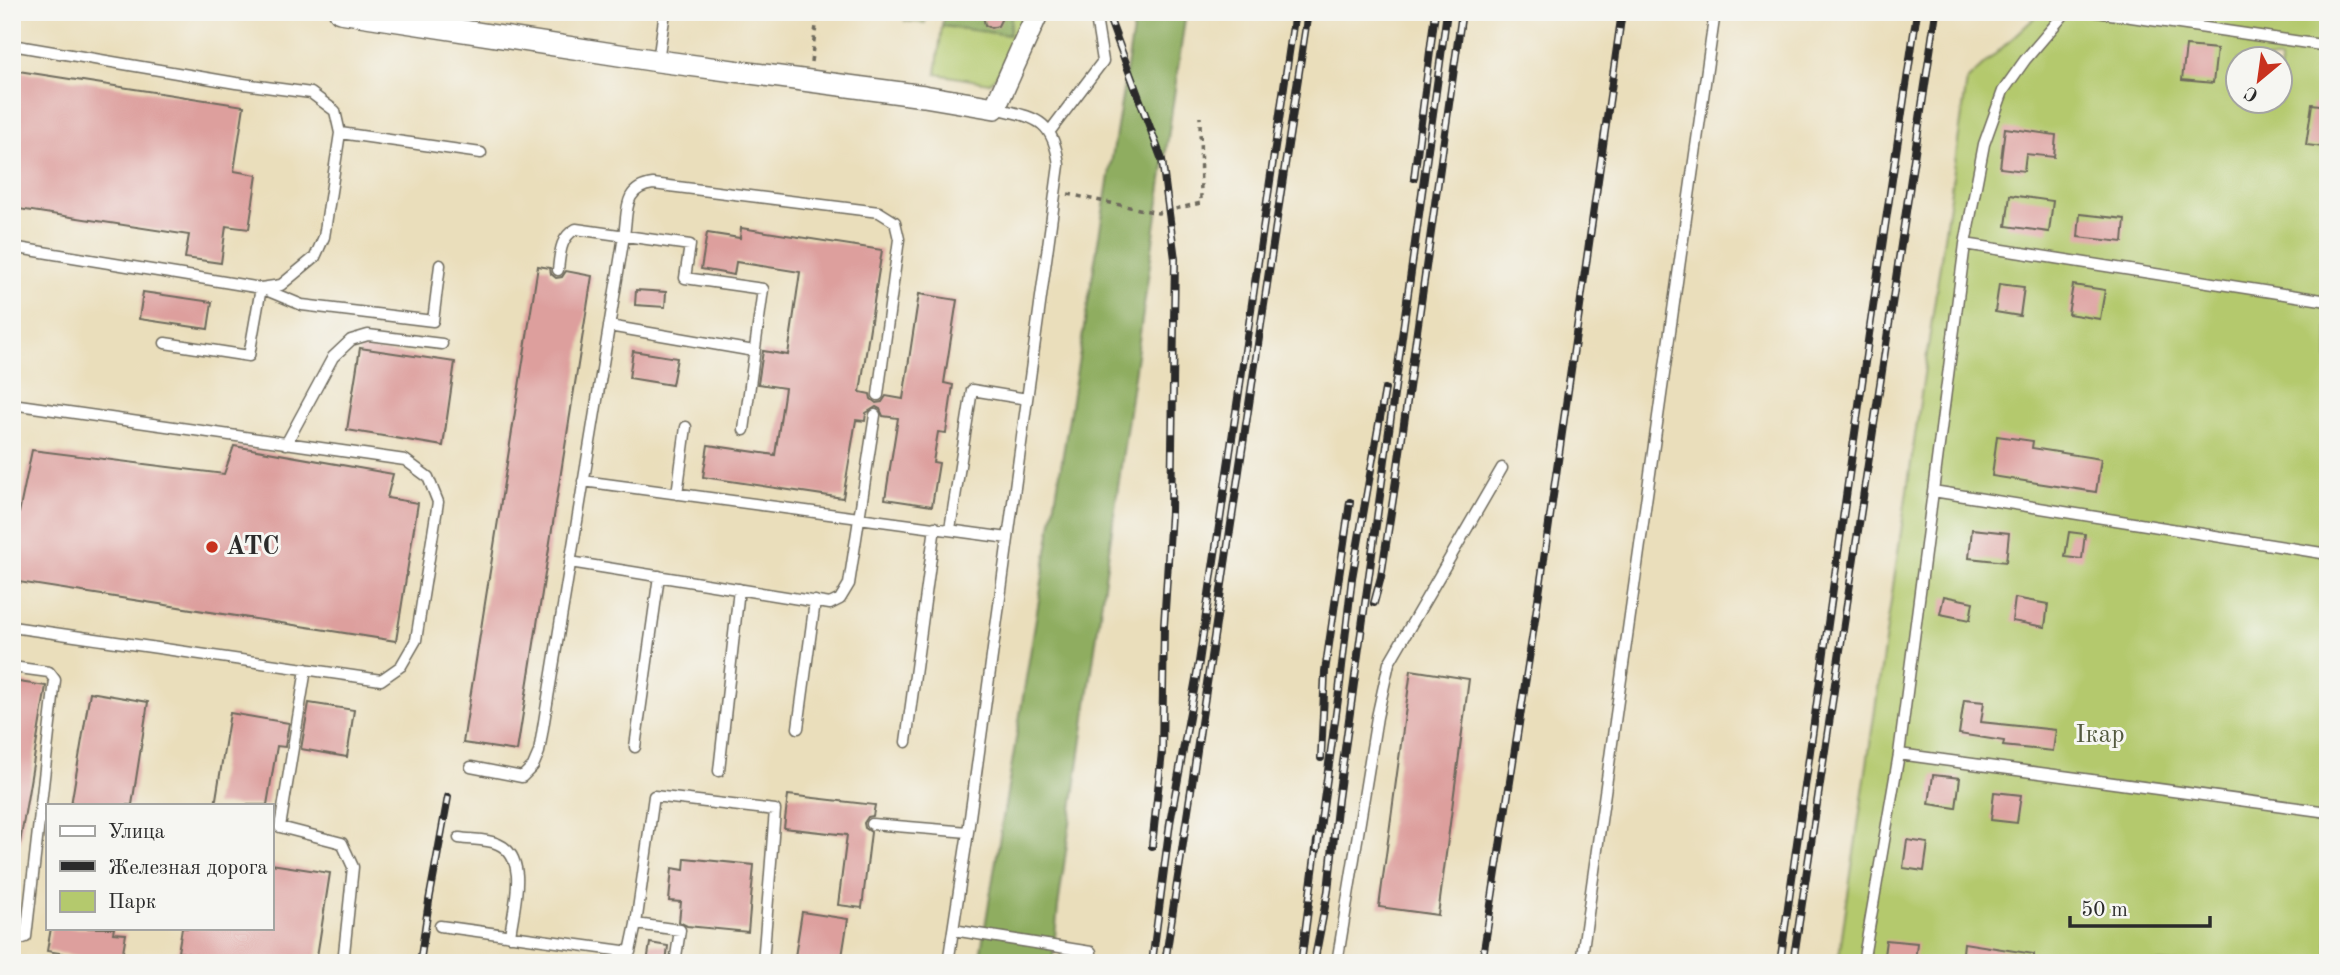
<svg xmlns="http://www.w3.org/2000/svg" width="2340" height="975" viewBox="0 0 2340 975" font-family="'Old Standard TT',serif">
	<rect width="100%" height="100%" fill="#f6f6f2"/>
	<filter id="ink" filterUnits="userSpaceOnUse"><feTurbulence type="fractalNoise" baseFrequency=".0143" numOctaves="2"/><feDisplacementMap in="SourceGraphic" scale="14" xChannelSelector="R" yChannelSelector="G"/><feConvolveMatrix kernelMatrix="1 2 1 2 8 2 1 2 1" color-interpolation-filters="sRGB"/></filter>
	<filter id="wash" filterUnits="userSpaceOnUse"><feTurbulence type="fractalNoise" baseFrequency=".00686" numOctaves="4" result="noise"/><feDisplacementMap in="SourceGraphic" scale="28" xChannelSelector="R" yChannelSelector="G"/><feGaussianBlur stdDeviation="1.57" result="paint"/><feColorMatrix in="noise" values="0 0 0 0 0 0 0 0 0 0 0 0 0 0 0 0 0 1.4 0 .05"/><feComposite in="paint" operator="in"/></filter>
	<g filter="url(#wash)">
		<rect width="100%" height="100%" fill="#eadebb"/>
		<path fill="#b4c96d" stroke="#707a4c" stroke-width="2" fill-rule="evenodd" d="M906,12H926L925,23L905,21Z
			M1012,12H1028L999,73L989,83L936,74L942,26L1009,35Z
			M2041,12H2328V963H1838L1967,80ZM2238,60H2280V102H2238Z"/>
		<path fill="#8fad60" stroke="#5d6c46" stroke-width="2" d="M944,12H1012L1009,35L942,26Z
			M1136,12H1186L1058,907L1053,957L1055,963H979Z"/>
		<g id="blocks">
			<path fill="#dd9f9d" d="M982,12H1005L998,26L991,28L985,25Z
				M2186,46L2217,49L2213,83L2182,80Z
				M12,70L244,106L234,171L257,175L249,229L226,226L221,263L185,258L189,235L12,208Z
				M2312,104L2328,106L2323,147L2306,145Z
				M2005,128L2056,135L2054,157L2026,154L2024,171L2000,168Z
				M2010,195L2053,201L2049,232L2006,226Z
				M2080,214L2125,219L2123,242L2078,237Z
				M741,228L882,250L860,392L870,394L871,399L876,403L882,402L886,396L903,399L919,294L957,300L944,383L953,385L946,433L938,432L933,462L939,463L932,506L885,499L898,418L883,416L880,409L876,407L866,413L865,421L856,420L843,498L703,477L708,445L775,455L785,388L758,384L763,351L788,355L800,272L736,262L734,275L701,269L707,233L740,238Z
				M538,266L550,268L551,274L556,278L562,277L566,271L592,276L517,751L463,743Z
				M1999,284L2024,287L2020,316L1995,312Z
				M2073,285L2105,290L2100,319L2068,314Z
				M636,290L666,292L665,307L635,305Z
				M143,292L212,302L208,329L139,319Z
				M360,348L455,362L443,446L347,430Z
				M633,351L677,358L672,385L629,378Z
				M1997,436L2033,441L2032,448L2101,459L2096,492L1992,476Z
				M234,446L393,474L387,498L418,503L396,641L12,581V512L19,513L32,450L224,474Z
				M1972,529L2009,533L2006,562L1969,558Z
				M2069,532L2085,534L2082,559L2065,557Z
				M1944,596L1973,602L1970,620L1940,614Z
				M2015,598L2048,604L2045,627L2012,621Z
				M1411,670L1469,679L1438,915L1379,907Z
				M12,681L46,686L20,843L12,842Z
				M90,692L148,702L132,805H71Z
				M1964,700L1984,702L1981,722L2056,730L2053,751L2003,746L2004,741L1959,734Z
				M309,703L354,710L347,757L301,749Z
				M230,713L289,723L285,747L277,746L267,805H215Z
				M1933,775L1960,778L1956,808L1929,804Z
				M1994,792L2021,795L2017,823L1991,820Z
				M788,795L875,805L873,816L868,817L864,823L865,828L871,832L862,908L838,905L847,835L784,828Z
				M1907,840L1928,843L1924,871L1903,868Z
				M685,858L754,865L748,932L687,926L679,922L681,902L669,901L672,868L684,870Z
				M271,864L330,873L316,963H243L178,952L182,928H271Z
				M802,912L848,919L841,963H794Z
				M51,928H114L113,933L126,934L121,963L47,951Z
				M1886,940L1917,943L1915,963H1883Z
				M650,943L668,946L666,963H647Z
				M1964,943L2034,954V963H1962Z"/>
		</g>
	</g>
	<g filter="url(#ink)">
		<use href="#blocks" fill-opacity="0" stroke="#6e6a5d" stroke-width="2"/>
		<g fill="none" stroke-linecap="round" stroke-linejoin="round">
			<defs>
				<path id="lane" d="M2066,12L2025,60L2003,91L1984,144L1965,244L1899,754L2328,812
					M2097,12L2328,46
					M12,45L236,83L311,93L335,111L340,133L324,237L315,257L281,285L261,288L12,247
					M658,61L665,12
					M1050,131L1103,61L1095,12
					M340,133L481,153
					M1965,244L2328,301
					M558,270C560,254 560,237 576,229L690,245L685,278L763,289L744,430
					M609,326L754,351
					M165,343L249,356L261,288L302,305L433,321L440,265
					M12,404L405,460L428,477L438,502L416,640L401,666L381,680L12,627
					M286,444L333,357L351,340L368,335L442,344
					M583,481L1008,538
					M1933,491L2328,554
					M677,494L686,427
					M950,529L972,390L1027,399
					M570,562L830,604L840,599L849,584L875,415
					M12,667L49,672L55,680L26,937L12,942
					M306,669L280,827L342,843L353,867L343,963
					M798,728L815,601
					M906,742L935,527
					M635,747L659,576
					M471,767L522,777L533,766L539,752L624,236C628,210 623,188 653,184L879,212L895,222L899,239L878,395
					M719,771L739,589
					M872,824L968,832
					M459,838C471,840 487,839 498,844C530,858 513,908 510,936
					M636,924L680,930L675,963
					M440,926L630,952L636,924L654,796L775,810L763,963
					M953,930L1091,952
					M948,963L968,832L1059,165C1053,118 1035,118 995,108
					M1337,963L1377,717L1389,663L1502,468
					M1581,963L1715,12
					M1863,963L1899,754"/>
				<path id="street" d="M340,12L658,61L924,96L995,108L1038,12"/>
			</defs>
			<use href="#lane" stroke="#6e6a5d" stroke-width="13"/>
			<use href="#street" stroke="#6e6a5d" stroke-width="24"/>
			<path stroke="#6e6a5d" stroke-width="3.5" stroke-dasharray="5 5" stroke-linecap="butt" d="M943,12L976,16
				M811,62L818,12
				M1068,194L1158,213L1201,203L1200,117"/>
			<use href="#lane" stroke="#fff" stroke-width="10"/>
			<use href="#street" stroke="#fff" stroke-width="21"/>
			<defs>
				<path id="rail" d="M1107,12L1162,160L1175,259L1171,512L1164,626L1162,752L1152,846
					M1414,178L1435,12
					M1374,603L1381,577L1396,480L1462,12
					M1321,758L1325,671L1350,502
					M1317,850L1339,692L1352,578L1385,389
					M420,963L429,901L448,797
					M1152,963L1170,823L1199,662L1295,12
					M1165,963L1308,12
					M1301,963L1317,841
					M1314,963L1328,891L1338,799L1447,12
					M1482,963L1540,587L1622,12
					M1780,963L1870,327L1917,12
					M1793,963L1936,12"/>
			</defs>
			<use href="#rail" stroke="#2b2b2b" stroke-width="8"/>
			<use href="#rail" stroke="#f6f6f2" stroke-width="5" stroke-dasharray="16" stroke-linecap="butt"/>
		</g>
	</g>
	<circle fill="#c8321e" stroke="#f6f6f2" stroke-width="2.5" cx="212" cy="547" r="7"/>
	<g text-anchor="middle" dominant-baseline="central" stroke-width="6" stroke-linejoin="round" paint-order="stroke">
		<g font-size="26" font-weight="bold" fill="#2b2b2b" stroke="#f6f6f2" text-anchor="start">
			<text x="226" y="547">АТС</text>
		</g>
		<g font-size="26" fill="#545a3f" stroke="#f6f6f2">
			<text x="2100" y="735">Ікар</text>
		</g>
	</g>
	<rect width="2340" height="975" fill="none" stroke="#f6f6f2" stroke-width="42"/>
	<rect x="46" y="804" width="228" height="126" fill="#f6f6f2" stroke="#a5a5a2" stroke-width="2"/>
	<rect x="60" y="826" width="35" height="10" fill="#ffffff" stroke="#a5a5a2" stroke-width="2"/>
	<text x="108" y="838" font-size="21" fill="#2b2b2b">Улица</text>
	<rect x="60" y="861" width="35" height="10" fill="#2b2b2b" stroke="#a5a5a2" stroke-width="2"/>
	<text x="108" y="874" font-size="21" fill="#2b2b2b">Железная дорога</text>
	<rect x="60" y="891" width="35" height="21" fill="#b4c96d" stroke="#a5a5a2" stroke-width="2"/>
	<text x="108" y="908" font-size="21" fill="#2b2b2b">Парк</text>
	<g transform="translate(2259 80) rotate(209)"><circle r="33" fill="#f6f6f2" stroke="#a5a5a2" stroke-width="2"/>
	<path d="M0-5L12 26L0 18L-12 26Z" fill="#c8321e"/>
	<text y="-10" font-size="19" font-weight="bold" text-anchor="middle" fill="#2b2b2b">С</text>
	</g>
	<path d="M2070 916v10h140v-10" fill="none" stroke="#2b2b2b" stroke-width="3.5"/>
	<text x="2081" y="916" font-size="21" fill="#2b2b2b" stroke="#f6f6f2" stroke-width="5" paint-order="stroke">50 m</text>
</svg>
